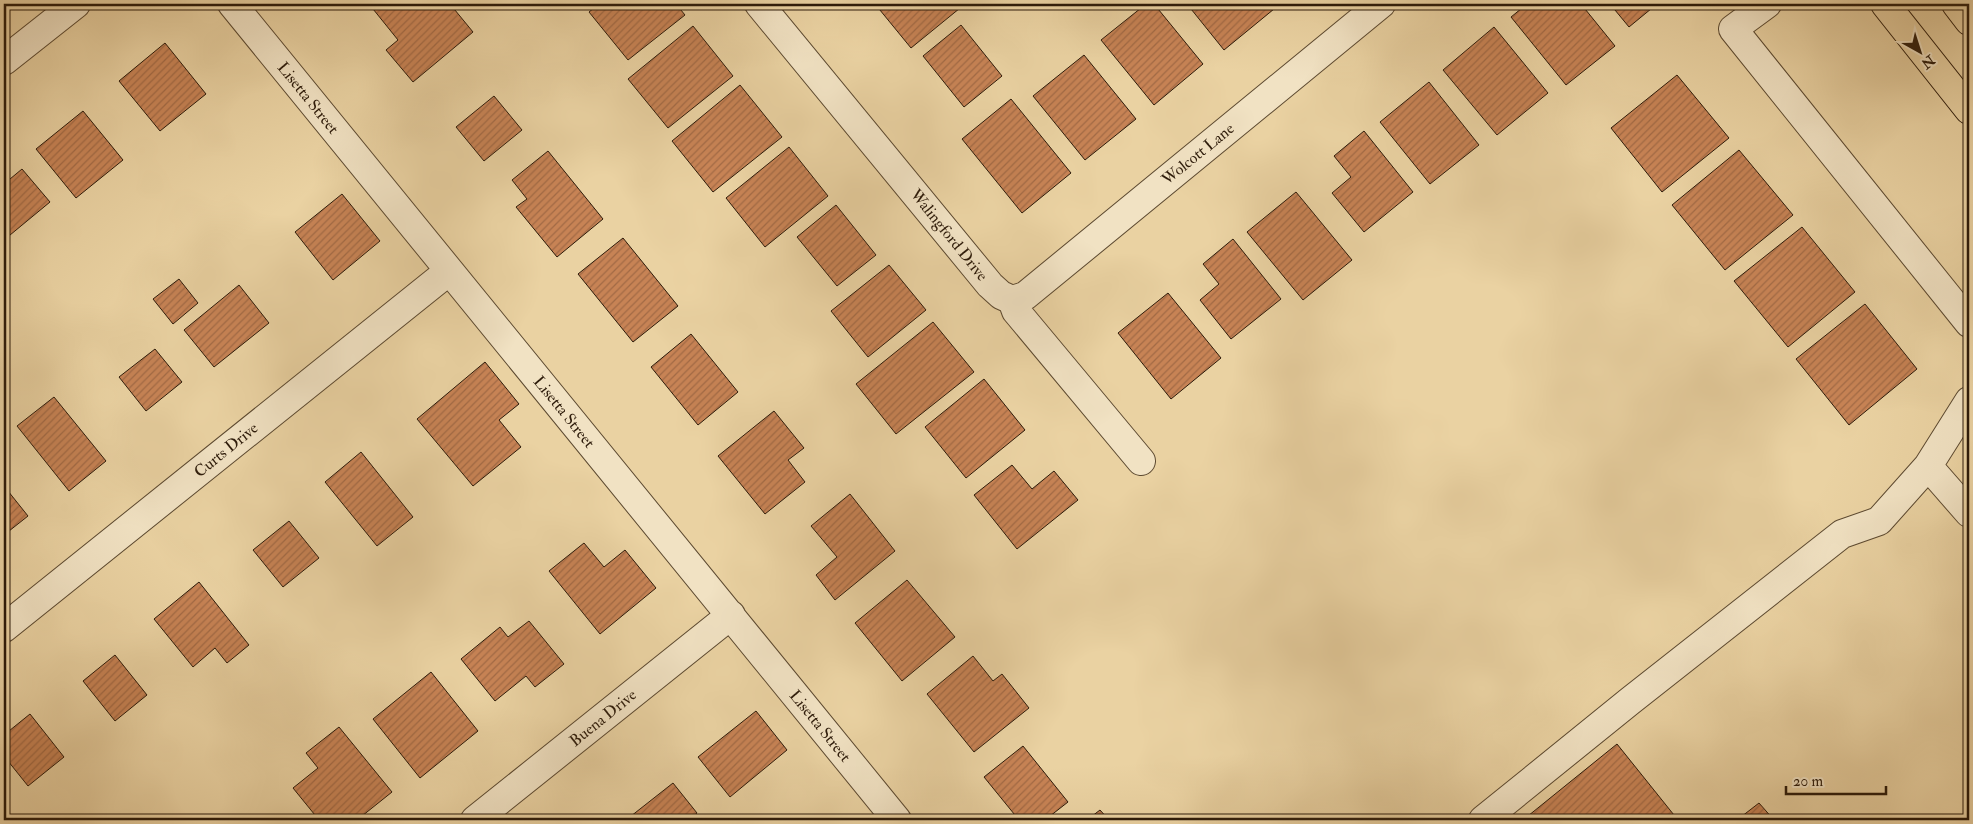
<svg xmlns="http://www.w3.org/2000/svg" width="1973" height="824" viewBox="0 0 1973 824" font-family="'IM FELL Double Pica',serif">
	<defs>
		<pattern id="building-hatch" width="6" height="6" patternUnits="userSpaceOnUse" patternTransform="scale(1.25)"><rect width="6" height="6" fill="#c78355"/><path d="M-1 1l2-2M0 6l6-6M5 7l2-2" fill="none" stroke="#a26a45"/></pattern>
	</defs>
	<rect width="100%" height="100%" fill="#ead2a2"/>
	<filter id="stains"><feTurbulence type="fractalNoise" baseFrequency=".004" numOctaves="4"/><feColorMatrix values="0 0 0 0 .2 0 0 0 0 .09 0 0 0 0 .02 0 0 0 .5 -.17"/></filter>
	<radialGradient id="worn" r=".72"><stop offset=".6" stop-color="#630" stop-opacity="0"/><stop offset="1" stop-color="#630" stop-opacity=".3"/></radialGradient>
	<path fill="url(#building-hatch)" stroke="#2d1b0a" d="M369,4H450L473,32L413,82L386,50L398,40Z
		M599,4H676L685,15L628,60L589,12Z
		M875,4H965L911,48Z
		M1146,4H1154L1203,64L1154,105L1101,40Z
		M1187,4H1270L1274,9L1224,50Z
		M1527,4H1581L1615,46L1566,85L1511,17Z
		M1610,4H1657L1629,27Z
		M961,25L1002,76L964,107L923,56Z
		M693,26L733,76L668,128L628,79Z
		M1494,27L1548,93L1497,135L1443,70Z
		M165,43L206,94L160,131L119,81Z
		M1084,55L1136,119L1085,160L1033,96Z
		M1677,75L1729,138L1662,192L1611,128Z
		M1429,82L1479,145L1430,184L1380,122Z
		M740,85L782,137L713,192L672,141Z
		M494,96L522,130L484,161L456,127Z
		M1011,99L1071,173L1022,213L962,139Z
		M83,111L123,160L76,198L36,149Z
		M1364,131L1413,192L1364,232L1332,193L1351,177L1334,156Z
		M789,147L828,196L765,247L726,198Z
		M1739,150L1793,215L1725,270L1672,205Z
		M548,151L603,219L557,257L516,207L527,199L512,180Z
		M22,169L50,202L4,240V184Z
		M1296,192L1352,260L1303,300L1247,232Z
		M342,194L380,241L333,280L295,232Z
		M836,205L876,255L837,286L797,237Z
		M1802,227L1855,292L1788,347L1734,281Z
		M623,238L678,306L633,342L578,274Z
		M1233,239L1281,299L1231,339L1200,300L1219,284L1203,264Z
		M889,265L926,310L868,357L831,311Z
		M179,279L198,303L173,324L153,299Z
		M239,285L269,323L214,367L184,330Z
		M1168,293L1221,358L1171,399L1118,333Z
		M1865,304L1917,369L1849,425L1796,359Z
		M933,322L974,372L896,434L856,384Z
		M691,334L738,392L698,425L651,367Z
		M155,349L182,382L146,411L119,377Z
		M485,362L519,404L499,420L521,447L473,486L417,419Z
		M984,379L1025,430L966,478L925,427Z
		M54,397L106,461L69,491L17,426Z
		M774,411L804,448L788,460L805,482L765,514L718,456Z
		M361,452L413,517L377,546L325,482Z
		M1012,465L1032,489L1054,471L1078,500L1017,549L974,495Z
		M4,486L28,516L4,535Z
		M850,494L895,551L835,600L816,575L837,557L811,526Z
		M289,521L319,558L283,587L253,550Z
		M584,543L604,567L625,550L656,588L600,634L549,571Z
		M907,580L955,637L902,681L855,623Z
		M199,582L249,645L227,663L215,648L193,667L154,619Z
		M529,621L564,664L535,687L526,676L495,701L461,659L500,627L508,637Z
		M115,655L147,695L115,721L83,681Z
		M973,656L993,681L1002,674L1029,708L974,752L927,694Z
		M431,672L478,731L420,778L373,719Z
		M756,711L787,750L730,797L698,757Z
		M30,714L64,757L28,786L4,756V735Z
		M339,727L392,792L357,820H319L293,788L318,768L306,753Z
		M1617,744L1678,820H1523Z
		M1023,746L1068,802L1045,820H1019L984,777Z
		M673,783L697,813L688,820H626Z
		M1759,803L1774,820H1737Z
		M1100,810L1109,820H1087Z"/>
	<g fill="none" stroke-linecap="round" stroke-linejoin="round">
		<defs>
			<path id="minor" d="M232,4L897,820
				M759,4L990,285L1001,295L1012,300L1016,311L1141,461
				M1767,4L1733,29L1969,323
				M4,61L76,4
				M1012,300L1025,296L1381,4
				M1928,466L1969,513
				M4,628L449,271
				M475,820L731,615
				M1483,820L1630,701L1842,534L1879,521L1928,466L1969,401"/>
			<path id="major" d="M1885,4L1969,110
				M1956,4L1969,21"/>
		</defs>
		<use href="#minor" stroke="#5c4930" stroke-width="30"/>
		<use href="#major" stroke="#2d1b0a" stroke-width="30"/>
		<use href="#minor" stroke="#f1e2c3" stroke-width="28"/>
		<use href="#major" stroke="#ead2a2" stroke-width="28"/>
	</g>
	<g text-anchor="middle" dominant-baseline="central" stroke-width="4" stroke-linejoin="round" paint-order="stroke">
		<g font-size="16" fill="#2d1b0a" stroke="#f1e2c3">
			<text transform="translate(308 98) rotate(51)">Lisetta Street</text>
			<text transform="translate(1198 154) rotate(-39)">Wolcott Lane</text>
			<text transform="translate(949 235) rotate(51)">Walingford Drive</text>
			<text transform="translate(564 412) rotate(51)">Lisetta Street</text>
			<text transform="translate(226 450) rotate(-39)">Curts Drive</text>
			<text transform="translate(603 718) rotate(-39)">Buena Drive</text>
			<text transform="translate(820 726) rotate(51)">Lisetta Street</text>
		</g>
	</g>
	<rect width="1973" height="824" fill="none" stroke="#ead2a2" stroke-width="20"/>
	<rect x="5" y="5" width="1963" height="814" fill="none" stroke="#2d1b0a" stroke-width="2.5"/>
	<rect x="10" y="10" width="1953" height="804" fill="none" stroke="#2d1b0a"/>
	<g transform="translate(1920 52) rotate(141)" stroke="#f1e2c3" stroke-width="4" paint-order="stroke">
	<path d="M0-4L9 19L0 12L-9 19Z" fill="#2d1b0a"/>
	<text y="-8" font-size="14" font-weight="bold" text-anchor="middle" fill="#2d1b0a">N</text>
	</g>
	<path d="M1786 786v8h100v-8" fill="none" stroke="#2d1b0a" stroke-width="2.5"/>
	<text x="1793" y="786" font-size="15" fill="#2d1b0a" stroke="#f1e2c3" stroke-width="4" paint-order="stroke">20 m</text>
	<rect width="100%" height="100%" filter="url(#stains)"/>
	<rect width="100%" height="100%" fill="url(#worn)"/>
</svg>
